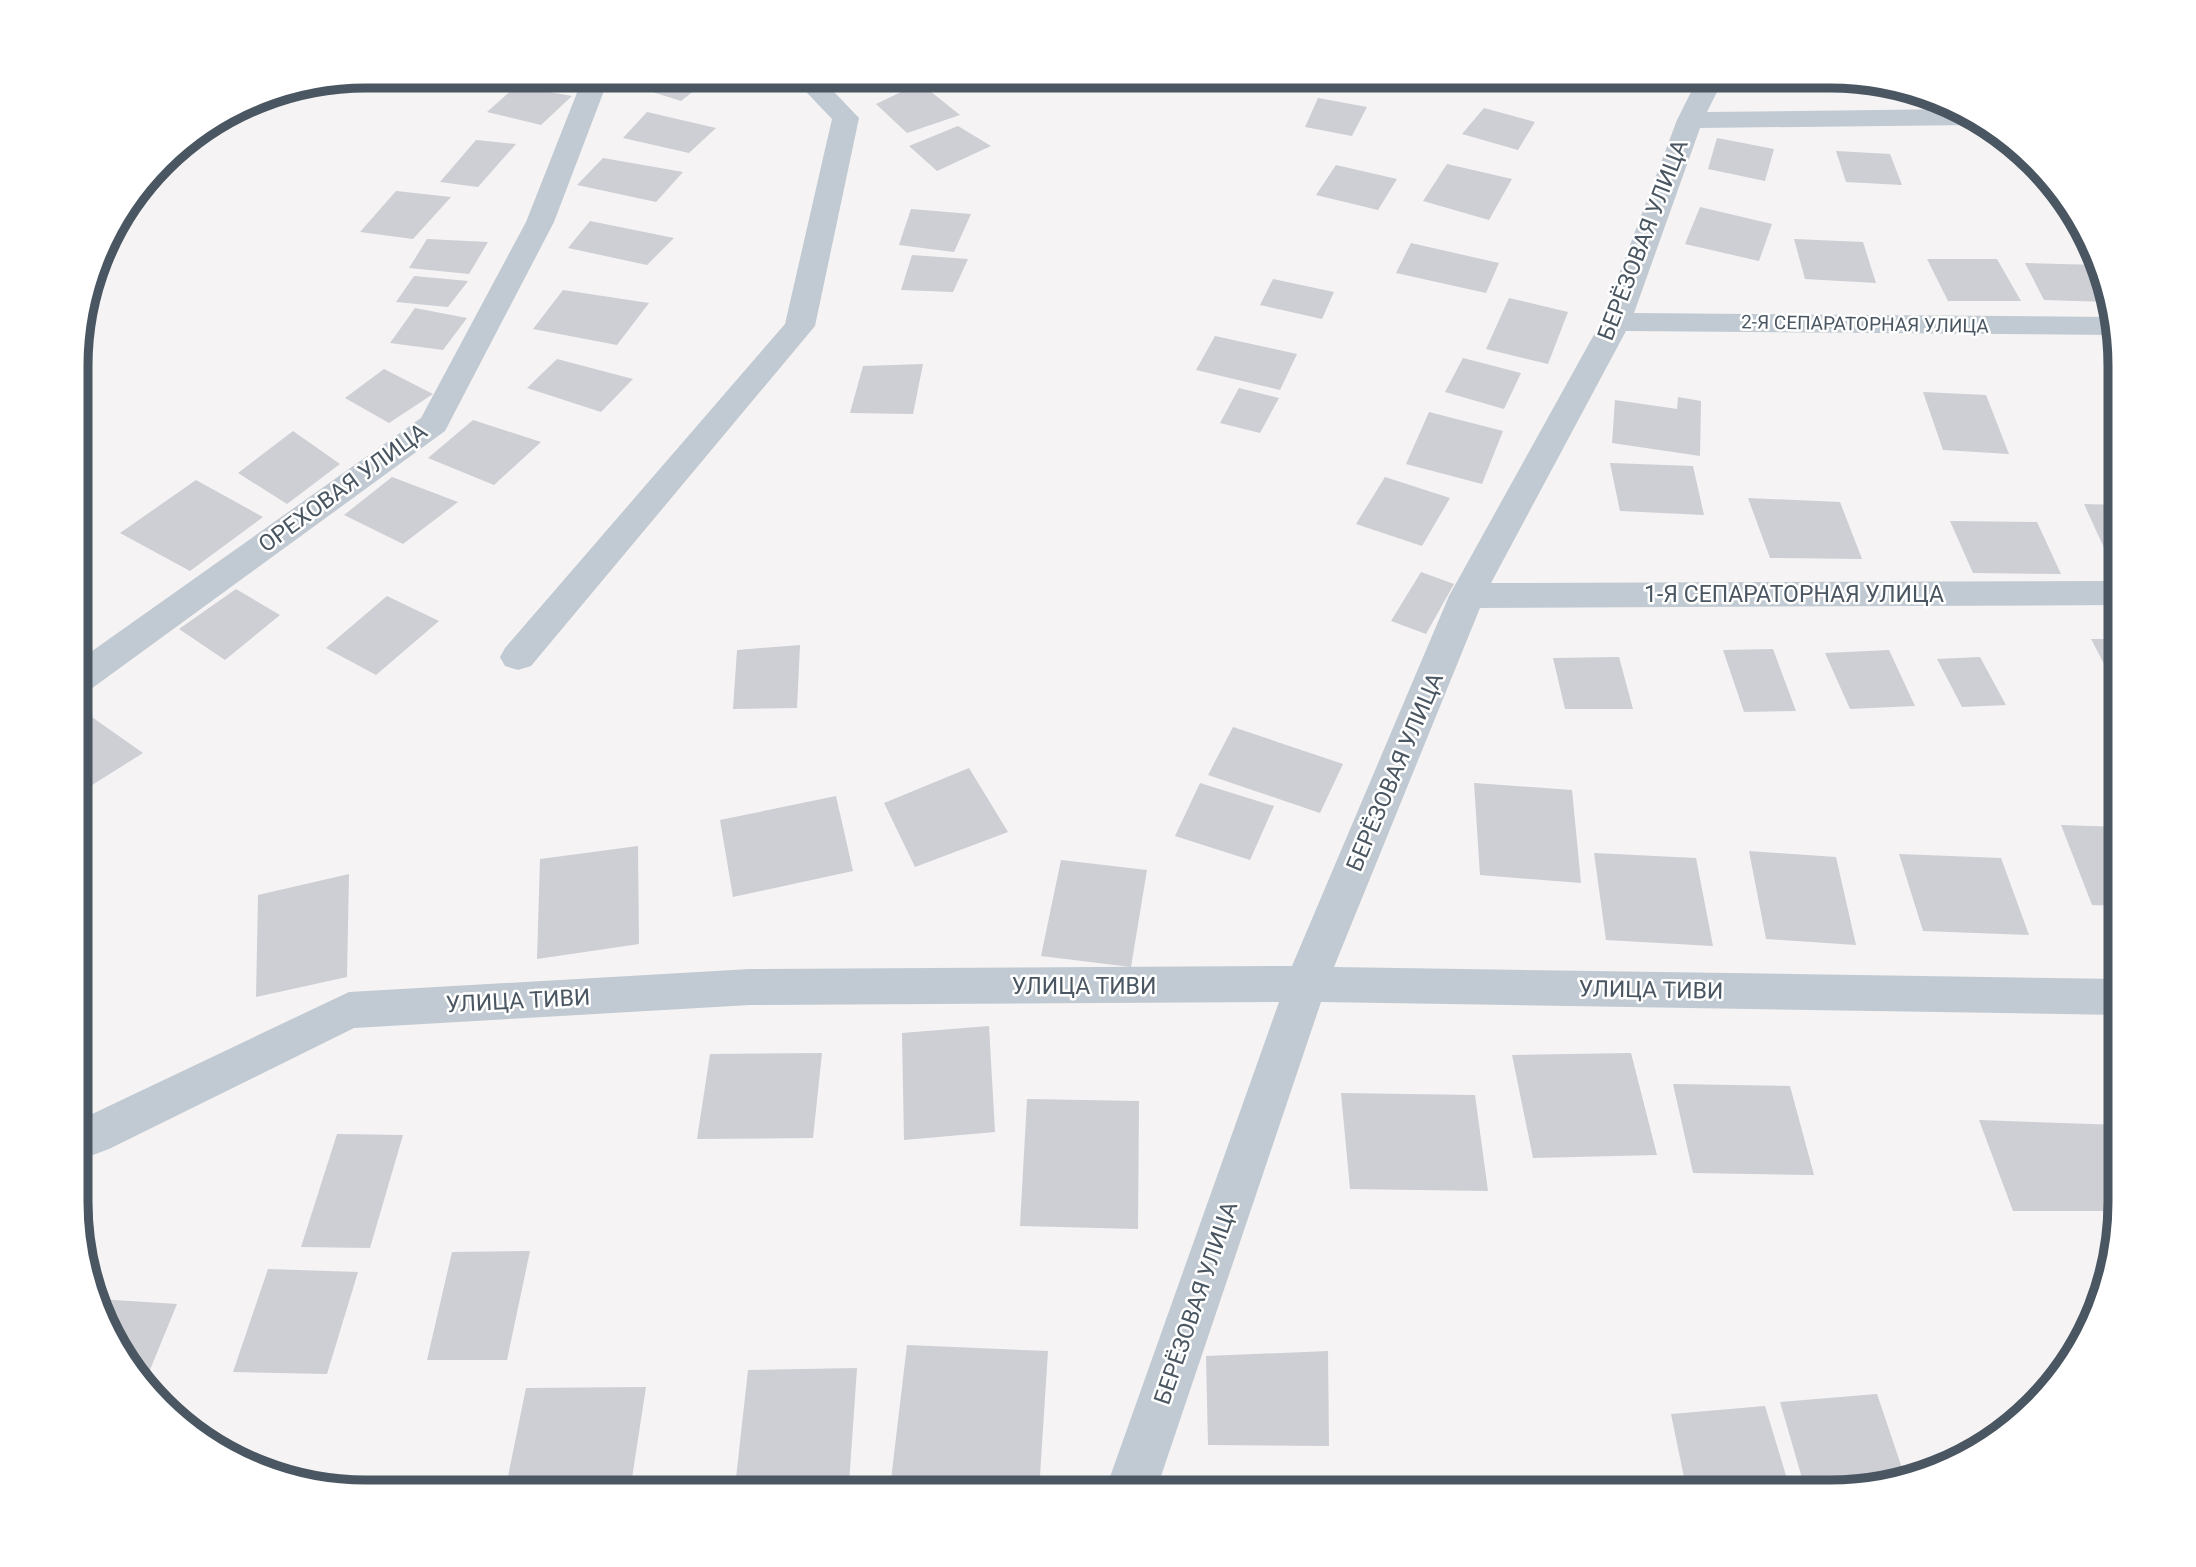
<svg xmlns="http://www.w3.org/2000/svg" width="2196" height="1567" viewBox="0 0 2196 1567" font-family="Roboto,sans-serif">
	<rect width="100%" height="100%" fill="#f5f3f3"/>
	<path fill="#cdcfd5" d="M639,75H714L681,101L627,84Z
		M1762,76H1830L1825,90Z
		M920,83L960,115L907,133L876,104Z
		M516,86L572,96L541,125L487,112Z
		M1318,98L1367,107L1352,136L1305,127Z
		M1484,108L1535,122L1518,150L1462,134Z
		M647,112L716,128L689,153L623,138Z
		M958,126L991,146L937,171L909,146Z
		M1717,138L1774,149L1765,181L1708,169Z
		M476,140L516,144L478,187L440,182Z
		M1836,151L1890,154L1902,185L1846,182Z
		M603,158L683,172L656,202L577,185Z
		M1447,164L1512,179L1489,220L1423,201Z
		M1336,165L1397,179L1378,210L1316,195Z
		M396,191L451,197L413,239L360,232Z
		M1700,207L1772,224L1759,261L1685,244Z
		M911,209L971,214L954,252L899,245Z
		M590,221L674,238L647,265L568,248Z
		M427,239L488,242L469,274L409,268Z
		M1794,239L1863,242L1876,283L1805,279Z
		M1411,243L1499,263L1486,293L1396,273Z
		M912,255L968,259L953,292L901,290Z
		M1927,259H1997L2021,301H1948Z
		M2025,263L2098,265L2108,302L2044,300Z
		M414,276L468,281L448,307L396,302Z
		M1273,279L1334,292L1322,319L1260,305Z
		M563,290L649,303L617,345L533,329Z
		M1509,298L1568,312L1548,364L1486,349Z
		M415,308L467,318L443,350L390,343Z
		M1215,336L1297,354L1280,390L1196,370Z
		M1463,358L1521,373L1504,409L1445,392Z
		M557,359L633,379L601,412L527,388Z
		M923,364L913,414L850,413L863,366Z
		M384,369L433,394L389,423L345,398Z
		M1239,388L1279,398L1260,433L1220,423Z
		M1923,392L1986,395L2009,454L1943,450Z
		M1678,397L1701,401L1700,456L1612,443L1615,400L1677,409Z
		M1429,412L1503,431L1482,484L1406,464Z
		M473,420L541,442L494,485L428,458Z
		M293,431L340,464L287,504L238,473Z
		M1610,463L1693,466L1704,515L1620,511Z
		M392,477L458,502L403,544L344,515Z
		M1385,477L1450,498L1422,546L1356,524Z
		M196,480L263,517L190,571L120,533Z
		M1748,498L1840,502L1862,559L1770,558Z
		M2084,504L2120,505V561H2110Z
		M1950,521L2037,522L2061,574L1973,573Z
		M1421,572L1454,584L1426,634L1391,621Z
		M236,589L280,615L225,660L179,629Z
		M387,596L439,621L376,675L326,648Z
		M2091,639H2120V687H2116Z
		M800,645L797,708L733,709L737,650Z
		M1773,649L1796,711L1744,712L1723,650Z
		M1889,650L1915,706L1850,709L1825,653Z
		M1619,657L1633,709H1565L1553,658Z
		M1980,657L2006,705L1962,707L1937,659Z
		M89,715L143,753L81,792L78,789V723Z
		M1233,727L1343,764L1320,813L1208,775Z
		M969,768L1008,832L915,867L884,803Z
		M1200,783L1274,806L1250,860L1175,836Z
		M1474,783L1572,790L1581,883L1480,875Z
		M836,796L853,871L733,897L720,820Z
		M2061,825L2120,827V906L2092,905Z
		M638,846L639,944L537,959L540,859Z
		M1749,851L1836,857L1856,945L1766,939Z
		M1594,853L1696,858L1713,946L1606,940Z
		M1899,854L2001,858L2029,935L1923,931Z
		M1061,860L1147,870L1131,967L1041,956Z
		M349,874L347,977L256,997L258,895Z
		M989,1026L995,1132L904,1140L902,1033Z
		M822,1053L813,1138L697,1139L710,1054Z
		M1631,1053L1657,1155L1533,1158L1512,1055Z
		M1673,1084L1790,1086L1814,1175L1693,1173Z
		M1341,1093L1475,1095L1488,1191L1350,1189Z
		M1027,1099L1139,1101L1138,1229L1020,1226Z
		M1979,1120L2120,1125V1211H2013Z
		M337,1134L403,1135L370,1248L301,1247Z
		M530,1251L507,1360H427L452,1252Z
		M268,1269L358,1272L327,1374L233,1372Z
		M98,1299L177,1304L145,1382L114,1346Z
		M907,1345L1048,1351L1039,1491L890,1488Z
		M1328,1351L1329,1446L1208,1445L1206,1356Z
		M857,1368L849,1484L735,1487L748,1370Z
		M646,1387L630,1491H505L526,1388Z
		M1877,1394L1904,1474L1831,1492H1806L1780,1402Z
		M1765,1406L1791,1492H1687L1671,1414Z"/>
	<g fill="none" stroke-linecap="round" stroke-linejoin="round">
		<path fill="#c1cad2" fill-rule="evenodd" d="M584,75H610L554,222L445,431L91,689L78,692V661L421,418L526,222Z
			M790,75H818L859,118L815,326L531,666L518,670L505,666L500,657L505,648L785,324L832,119Z
			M1699,76H1725L1707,112L1958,109L1983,122L1973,125L1700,128L1634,313L2112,317L2117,335L1626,331L1491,583L2120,581V605L1480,608L1334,967L2120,979V1015L1321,1002L1156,1491H1105L1279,1002L750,1005L354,1028L109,1149L93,1155H78V1115H90L349,992L750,969L1292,966L1449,596L1601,322L1677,120Z"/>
	</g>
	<g text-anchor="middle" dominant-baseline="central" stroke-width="5" stroke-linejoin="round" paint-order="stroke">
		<g font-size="19" fill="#4a5661" stroke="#fff">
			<text transform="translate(1865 324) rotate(1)">2-Я СЕПАРАТОРНАЯ УЛИЦА</text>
		</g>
		<g font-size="23" fill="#4a5661" stroke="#fff">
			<text transform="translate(1643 240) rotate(-69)">БЕРЁЗОВАЯ УЛИЦА</text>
			<text transform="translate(343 488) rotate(-36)">ОРЕХОВАЯ УЛИЦА</text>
			<text x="1794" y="594">1-Я СЕПАРАТОРНАЯ УЛИЦА</text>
			<text transform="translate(1395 772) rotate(-67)">БЕРЁЗОВАЯ УЛИЦА</text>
			<text x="1084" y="986">УЛИЦА ТИВИ</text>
			<text transform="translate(1651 990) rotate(1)">УЛИЦА ТИВИ</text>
			<text transform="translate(518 1001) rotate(-3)">УЛИЦА ТИВИ</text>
			<text transform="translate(1196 1303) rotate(-71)">БЕРЁЗОВАЯ УЛИЦА</text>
		</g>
	</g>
	<path d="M0 0H2196V1567H0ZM366 88H1830A278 278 0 0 1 2108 366V1202A278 278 0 0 1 1830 1480H366A278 278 0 0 1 88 1202V366A278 278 0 0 1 366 88Z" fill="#fff" fill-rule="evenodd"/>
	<path fill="none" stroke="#4a5661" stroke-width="9" d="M366 88H1830A278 278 0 0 1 2108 366V1202A278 278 0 0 1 1830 1480H366A278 278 0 0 1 88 1202V366A278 278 0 0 1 366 88Z"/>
</svg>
